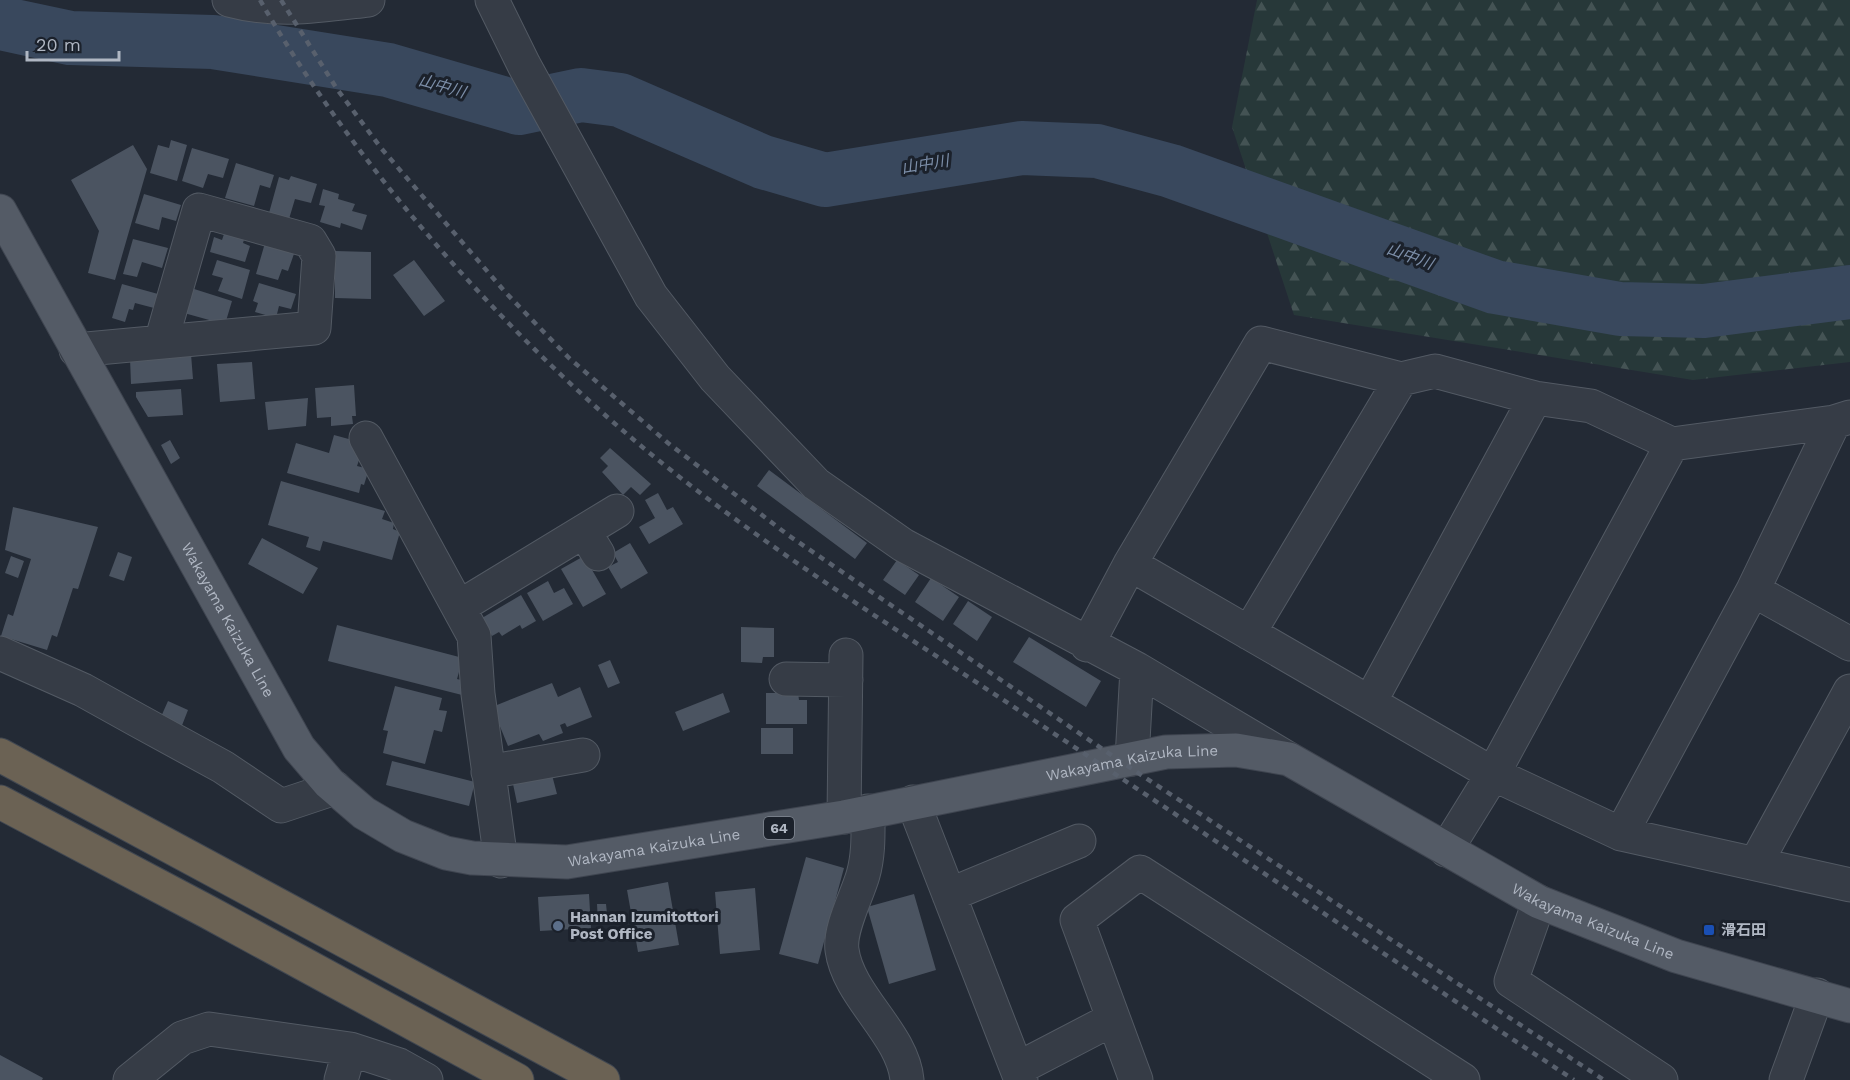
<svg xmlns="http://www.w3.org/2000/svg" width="1850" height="1080" viewBox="0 0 1850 1080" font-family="'Work Sans','Noto Sans JP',sans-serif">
	<defs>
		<pattern id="forest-firs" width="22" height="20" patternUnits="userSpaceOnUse" patternTransform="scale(1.5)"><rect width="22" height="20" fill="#273839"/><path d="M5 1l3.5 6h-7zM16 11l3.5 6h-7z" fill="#445354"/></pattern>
	</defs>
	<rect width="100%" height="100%" fill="#232a35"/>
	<path fill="url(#forest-firs)" d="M1257,0H1850V362L1693,380L1294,315L1232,127Z"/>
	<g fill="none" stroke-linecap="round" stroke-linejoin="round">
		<path stroke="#39485d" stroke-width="54" d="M0,23L70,38L213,42L388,70L519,108L581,95L620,100L763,162L825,180L1022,148L1097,151L1171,171L1495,287L1620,309L1704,311L1850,292"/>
	</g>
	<path fill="#4b5461" d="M171,140L187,145L177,181L150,173L158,145L169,148Z
		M133,145L147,169L115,280L88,273L99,231L71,180Z
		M192,148L229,159L223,178L208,174L203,188L182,181Z
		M236,163L274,175L270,188L260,185L254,206L225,198Z
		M291,176L317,184L311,203L295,199L289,219L269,213L279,177L289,180Z
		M323,189L339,194L338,199L355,204L352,211L367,215L362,230L341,223L340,228L320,222L325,206L319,205Z
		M144,194L181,205L176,221L162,217L159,230L135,223Z
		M225,231L245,236L243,243L250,246L245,262L210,252L214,237L222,240Z
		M133,239L168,248L162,268L142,262L137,277L123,274Z
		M265,243L295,251L288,271L282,269L278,280L256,274Z
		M335,251L371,252V299L335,298Z
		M217,260L250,270L242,299L218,291L223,278L212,275Z
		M414,260L445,301L424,316L393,275Z
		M259,283L296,294L291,309L279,306L276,318L255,312L258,303L253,301Z
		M122,284L158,294L154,308L135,303L133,310L129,309L125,322L112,318Z
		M191,288L232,301L226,321L221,319L220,323L184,313Z
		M191,354L193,379L131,384L130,358Z
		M252,362L255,399L220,402L217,364Z
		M354,385L356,416H352L353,424L331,426V417L317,418L315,388Z
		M181,389L183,415L148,417L136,397V392Z
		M308,398L306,426L268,430L265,402Z
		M334,435L356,441L362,451L357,466L369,469L364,485L361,484L359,493L287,473L296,443L329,453Z
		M170,440L180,458L171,464L161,445Z
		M610,448L651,484L640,495L631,487L623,495L602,472L608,466L600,458Z
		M769,470L867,543L855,559L757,486Z
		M281,481L385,511L382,519L394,523L393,529L400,532L392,560L323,541L320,551L306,547L309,537L268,525Z
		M658,493L667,510L673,507L683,524L649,544L639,527L655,518L645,500Z
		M13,507L98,527L78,589L73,588L57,637L52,635L47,650L1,636L8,614L13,616L31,559L5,550Z
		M262,538L318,568L303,594L248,564Z
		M630,543L648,573L621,589L608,567L618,562L613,553Z
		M118,552L132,557L124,581L109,576Z
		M11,556L24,561L18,578L5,573Z
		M584,556L606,594L583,607L561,569Z
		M897,560L919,575L905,595L883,580Z
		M931,578L959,597L943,621L915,602Z
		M548,581L554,593L564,588L573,604L543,621L527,593Z
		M521,595L536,621L522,629L520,625L502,636L499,632L492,636L482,618Z
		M968,601L992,617L977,641L953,624Z
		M337,625L463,658L457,679L465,681L462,695L328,661Z
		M741,627L774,628V657H763L762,663L741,662Z
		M1029,637L1101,681L1086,707L1013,662Z
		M610,660L620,683L608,688L598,665Z
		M552,683L558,697L580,687L592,717L567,727L565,723L560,725L563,733L543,741L539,734L508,746L492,707Z
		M395,686L442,698L439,710L447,711L442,732L434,730L425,764L383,753L388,731L383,730Z
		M723,693L730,712L683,731L675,712Z
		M766,693H798L799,700H807V724H766Z
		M168,701L188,710L181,728L160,719Z
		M761,728H793V754H761Z
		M392,761L475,782L469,806L386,785Z
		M552,775L557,794L517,803L513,784Z
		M806,857L844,868L818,964L779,954Z
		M668,882L679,945L638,952L627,890Z
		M755,888L760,950L720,954L715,892Z
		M589,894L591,928L540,931L538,897Z
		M914,894L936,970L889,984L867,907Z
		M597,904H606L608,923H598Z
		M0,1055L43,1078L42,1080H0Z"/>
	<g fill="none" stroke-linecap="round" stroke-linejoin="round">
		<defs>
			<path id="minor" d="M229,0C278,13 318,6 368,0
				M492,0L524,65L651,296L715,378L816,484L903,545L1137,669L1287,758
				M76,350L314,328L319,256L310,241L199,210L161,342
				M366,438L474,636L478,694L501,861
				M584,531L598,554
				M1130,564L1493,774L1621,834L1850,885
				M1753,590L1850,644
				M459,607L617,511
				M1249,633L1401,379
				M1087,645L1130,564L1261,343L1401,379L1435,371L1535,398L1591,406L1672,444
				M0,653L83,690L137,720L223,767L281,806L335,788
				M786,679L846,680
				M1370,702L1535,398
				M1132,759L1137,669
				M488,772L583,755
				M913,802L1021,1080
				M868,811C868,833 869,854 863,875C857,896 839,929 842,950C848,996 903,1034 907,1080
				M844,817L846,655
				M1621,834L1753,590L1834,422
				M1446,850L1493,774L1672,444L1834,422L1850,417
				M1756,863L1850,691
				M949,895L1079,841
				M1539,902L1511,981L1661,1080
				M1017,1069L1113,1019
				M130,1080L182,1038L209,1029L350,1049L399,1065L426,1080
				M341,1080L350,1049
				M1136,1080L1077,920L1140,872L1463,1080
				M1786,1080L1817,995"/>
			<g id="major">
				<path id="s1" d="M0,211L299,748L329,783L364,813L403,836L446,853L472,858L567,862L844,817L1166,752L1236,750L1289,759L1539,902L1676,956L1850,1006"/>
			</g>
			<path id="highway" d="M0,755L603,1080
				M0,802L208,912L517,1080"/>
		</defs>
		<use href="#minor" stroke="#535a64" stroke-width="35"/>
		<use href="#major" stroke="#3f4550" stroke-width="35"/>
		<use href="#highway" stroke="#404751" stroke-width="35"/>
		<use href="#minor" stroke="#363c46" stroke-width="33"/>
		<use href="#major" stroke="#545b66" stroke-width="33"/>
		<use href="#highway" stroke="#6b6254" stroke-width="33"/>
		<path stroke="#58606d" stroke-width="4.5" stroke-dasharray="6 6" stroke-linecap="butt" d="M260,0C362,178 524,357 686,482C798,569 918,643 1035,721C1215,840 1394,961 1574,1080
			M281,0L337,89L381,148L506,293L569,358L668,443L788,535L1120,761L1604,1080"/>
	</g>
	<circle fill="#5c6f8a" stroke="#1b212b" stroke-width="2" cx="558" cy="926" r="6"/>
	<rect fill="#1a4fb4" stroke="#1b212b" stroke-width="2" x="1703" y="924" width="12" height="12" rx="3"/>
	<g text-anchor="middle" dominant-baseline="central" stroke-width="6" stroke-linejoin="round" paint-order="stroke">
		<rect fill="#1b212b" stroke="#838a95" stroke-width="1.5" x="764" y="817" width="30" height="22" rx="4.5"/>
		<g font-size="14" font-weight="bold" fill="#b0b7c3">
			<text x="779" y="828">64</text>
		</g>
		<g font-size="15" fill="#b0b7c3" stroke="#1b212b">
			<text stroke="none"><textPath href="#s1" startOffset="468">Wakayama Kaizuka Line</textPath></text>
			<text stroke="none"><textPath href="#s1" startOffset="1494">Wakayama Kaizuka Line</textPath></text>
			<text stroke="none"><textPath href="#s1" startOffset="1008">Wakayama Kaizuka Line</textPath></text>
			<text stroke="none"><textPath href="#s1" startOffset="1998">Wakayama Kaizuka Line</textPath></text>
		</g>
		<g font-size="15" font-weight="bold" fill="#b0b7c3" stroke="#1b212b" text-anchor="start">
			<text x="570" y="917">Hannan Izumitottori<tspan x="570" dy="17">Post Office</tspan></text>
			<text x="1721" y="930">滑石田</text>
		</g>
		<g font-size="16" font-style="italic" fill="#7c8ea8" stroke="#1b212b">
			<text transform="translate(442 86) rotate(16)">山中川</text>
			<text transform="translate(925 164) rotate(-9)">山中川</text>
			<text transform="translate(1410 256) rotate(20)">山中川</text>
		</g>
	</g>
	<path d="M27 51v9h92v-9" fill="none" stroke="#b0b7c3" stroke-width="3"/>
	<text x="36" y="51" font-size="18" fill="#b0b7c3" stroke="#1b212b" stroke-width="4.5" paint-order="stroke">20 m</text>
</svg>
